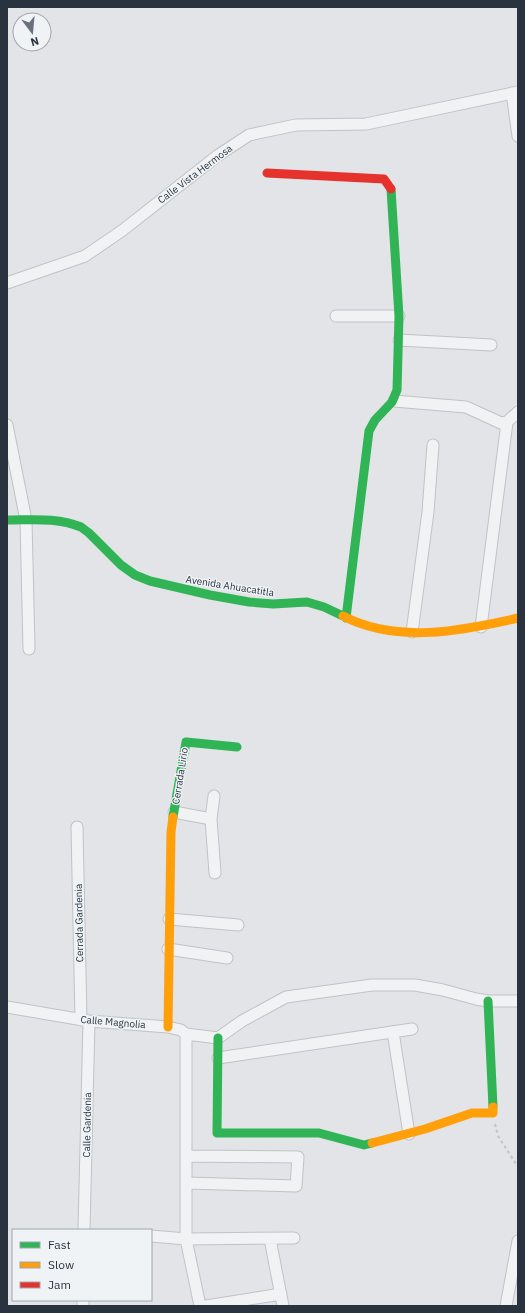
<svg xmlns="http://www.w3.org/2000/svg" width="525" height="1313" viewBox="0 0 525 1313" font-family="'IBM Plex Sans',sans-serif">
	<rect width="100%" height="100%" fill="#e2e4e7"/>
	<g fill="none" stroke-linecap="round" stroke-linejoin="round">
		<defs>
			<path id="street" d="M512,93L518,136
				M7,283L85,256L123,230L217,156L249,135L296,125L366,124L518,92
				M336,316H399
				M399,340L491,345
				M394,401L466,407L501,423L507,422L518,412
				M7,425L26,520L29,649
				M481,627L507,422
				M412,632L428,512L433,445
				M214,796L211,819L215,873
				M174,812L211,819
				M77,827L81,1020
				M169,919L238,925
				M168,949L227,958
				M7,1007L89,1021L168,1027L181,1030L186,1034L218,1038L242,1021L286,997L372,985H415L443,990L476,999L488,1001H518
				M393,1032L409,1134
				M186,1034V1239L200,1306
				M218,1058L412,1029
				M186,1156L298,1157L296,1186L186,1183
				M84,1230L89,1021
				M151,1236L186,1239L294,1238
				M270,1239L283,1306
				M83,1306V1300
				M206,1306L281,1294
				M506,1306L518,1241"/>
		</defs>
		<use href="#street" stroke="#c0c2c5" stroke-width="13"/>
		<path stroke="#c1c3c7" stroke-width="2" stroke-dasharray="3 3" stroke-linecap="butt" d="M495,1124L498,1136L518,1167"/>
		<use href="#street" stroke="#f1f2f4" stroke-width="11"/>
		<path stroke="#30b455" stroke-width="9" d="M7,520C32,520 57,517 81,527L89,533L121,565L135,575L150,581L210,595L249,602L273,604L307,602L324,607L343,616
			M346,618L369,431L375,420L392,402L397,390L399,316L391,189
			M173,817L186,742L237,747
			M488,1001L493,1107
			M218,1038L217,1133H319L364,1145L372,1143"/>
		<path stroke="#ff9f0a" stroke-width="9" d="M343,616C397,644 461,631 518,618
			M168,1027L171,832L173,817
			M372,1143L425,1129L472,1113H493V1107"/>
		<path stroke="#e5322d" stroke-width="9" d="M267,173L384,179L391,189"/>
	</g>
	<g text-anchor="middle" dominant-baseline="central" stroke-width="3" stroke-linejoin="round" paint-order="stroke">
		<g font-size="10" fill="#29333f" stroke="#eff3f6">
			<text transform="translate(195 174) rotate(-37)">Calle Vista Hermosa</text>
			<text transform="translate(230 586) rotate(9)">Avenida Ahuacatitla</text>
			<text transform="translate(180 776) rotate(-81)">Cerrada Lirio</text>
			<text transform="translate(79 923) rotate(-91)">Cerrada Gardenia</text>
			<text transform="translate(113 1022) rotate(5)">Calle Magnolia</text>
			<text transform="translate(87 1125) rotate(-89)">Calle Gardenia</text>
		</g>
	</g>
	<rect width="525" height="1313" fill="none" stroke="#29333f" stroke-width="16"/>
	<rect x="12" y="1229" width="140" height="72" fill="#eff3f6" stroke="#a0a6ad"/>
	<rect x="20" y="1242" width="20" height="6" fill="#30b455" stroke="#a0a6ad"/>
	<text x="48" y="1249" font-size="12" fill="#29333f">Fast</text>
	<rect x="20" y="1262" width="20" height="6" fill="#ff9f0a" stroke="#a0a6ad"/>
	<text x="48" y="1269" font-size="12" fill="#29333f">Slow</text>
	<rect x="20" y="1282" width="20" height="6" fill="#e5322d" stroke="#a0a6ad"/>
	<text x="48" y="1289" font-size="12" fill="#29333f">Jam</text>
	<g transform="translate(32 32) rotate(164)"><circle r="19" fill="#eff3f6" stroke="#a0a6ad"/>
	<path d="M0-3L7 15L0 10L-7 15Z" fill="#6a717a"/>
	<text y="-6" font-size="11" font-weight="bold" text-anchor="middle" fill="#29333f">N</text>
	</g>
</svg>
